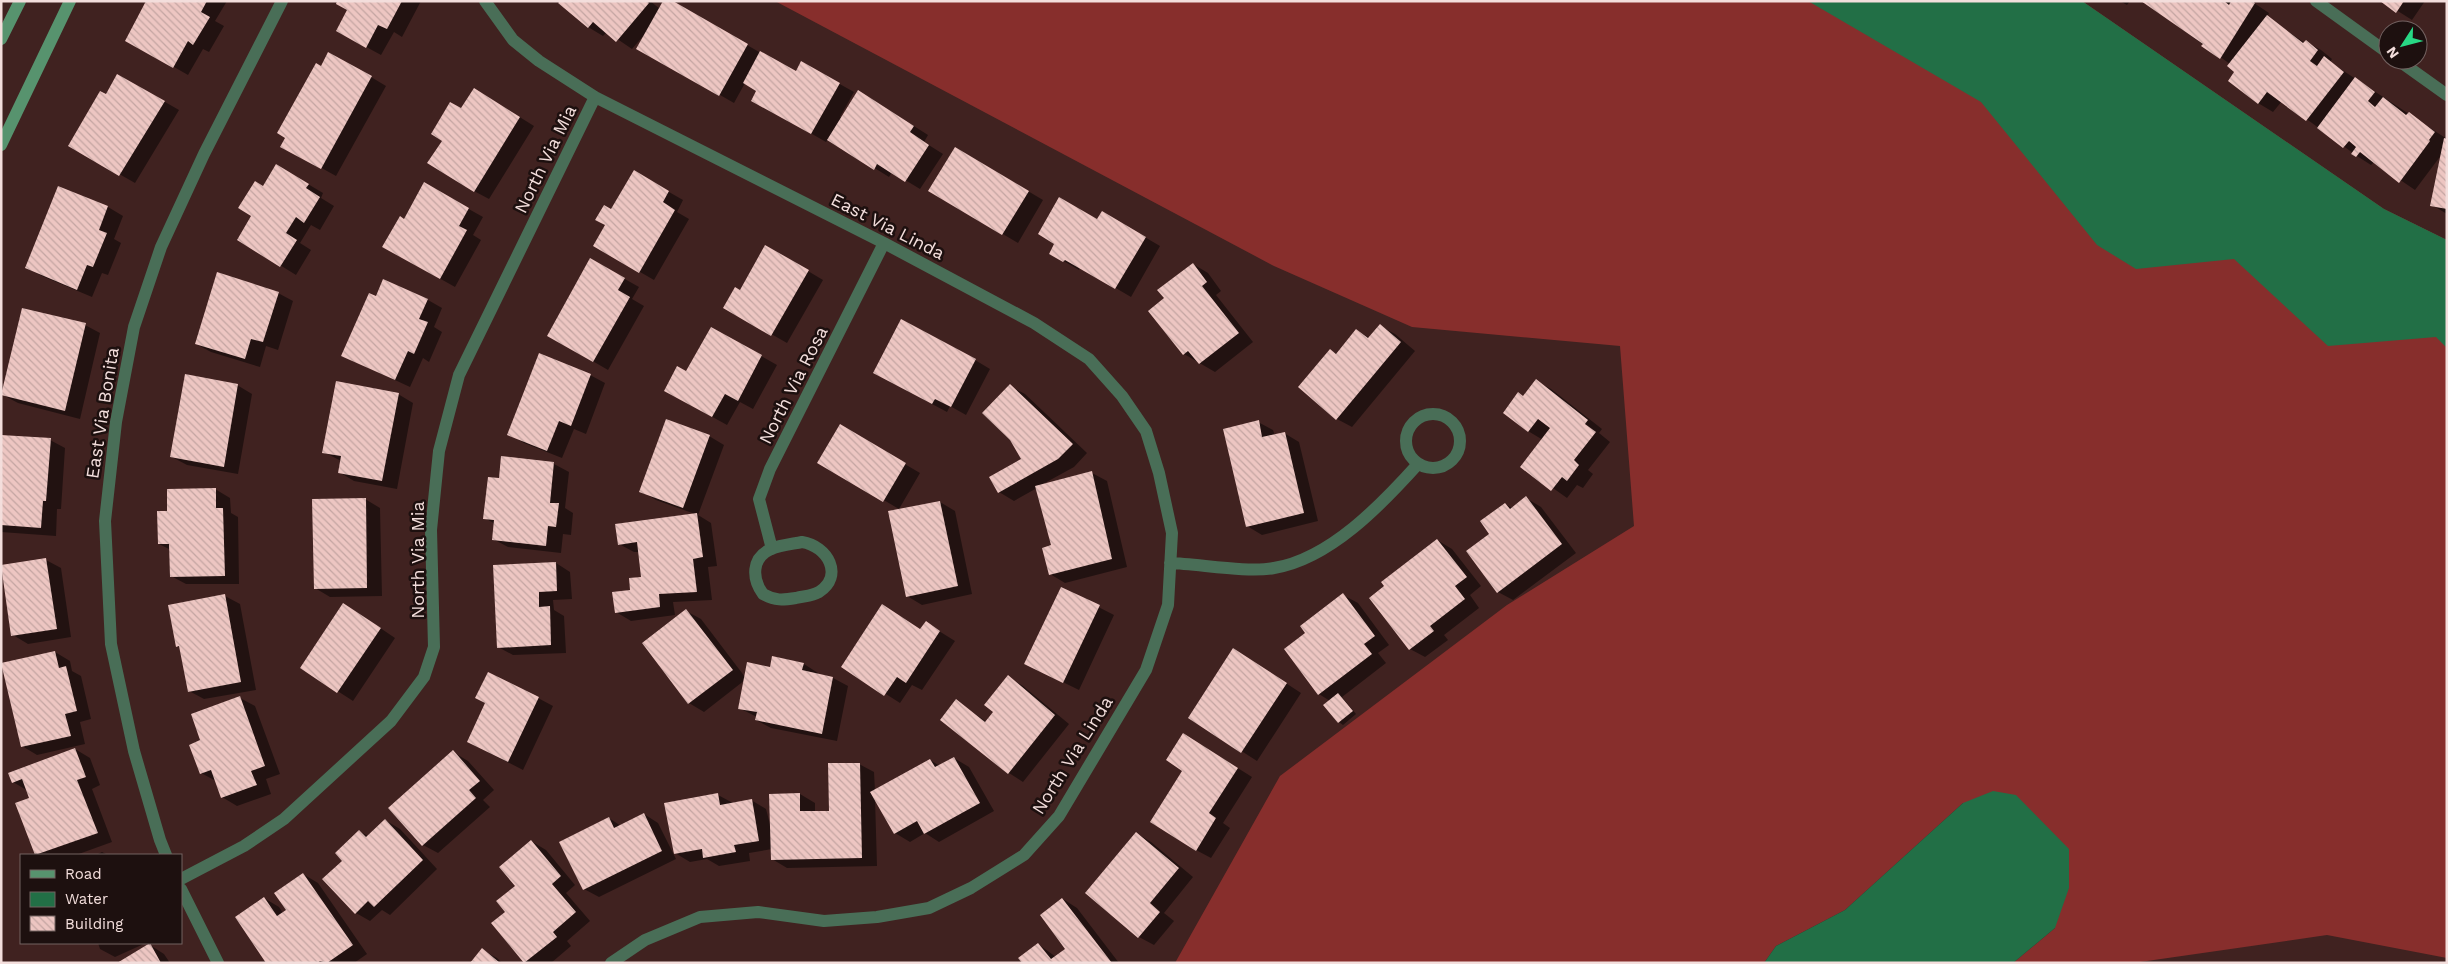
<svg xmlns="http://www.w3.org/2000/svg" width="2448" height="964" viewBox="0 0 2448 964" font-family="'Work Sans',sans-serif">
	<defs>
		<pattern id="building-back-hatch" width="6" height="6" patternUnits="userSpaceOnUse" patternTransform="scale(1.25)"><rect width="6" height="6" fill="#edc6c2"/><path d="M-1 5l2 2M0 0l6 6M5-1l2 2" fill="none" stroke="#c4a5a2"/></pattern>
	</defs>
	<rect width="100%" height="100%" fill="#402220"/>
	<path fill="#872e2c" d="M775,1H2082L2384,209L2447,240V958L2327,935L2133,963H2013L2055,928L1963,803L1845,910L1776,946L1764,963H1175L1280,776L1507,605L1634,526L1620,346L1412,327L1274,266Z"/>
	<path fill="#226f46" d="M1808,1H2082L2384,209L2447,240V348L2436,337L2328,346L2234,259L2136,269L2097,245L1981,102Z
		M1993,791L2016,795L2069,849V888L2055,928L2013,963H1764L1776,946L1845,910L1963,803Z"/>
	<path fill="#0007" d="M148,1H227L215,21L224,26L209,52L203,49L188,75L127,40Z
		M338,1H421L402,37L394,32L381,55L337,31L349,10Z
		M562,1H650L660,9L670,1L796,73L802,63L854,92L840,117L842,118L873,100L928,135L924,142L943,154L920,189L892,172L889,177L828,139L826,142L753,100L758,91L745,83L734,103L638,48L644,35L632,49L607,32L603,36L588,27Z
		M2120,1H2130L2127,5Z
		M2143,1H2251L2269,13L2267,17L2305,43L2306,42L2321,50L2332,59L2330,62L2447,139V214L2432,205L2442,154L2415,190L2374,162L2371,165L2357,156L2282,101L2273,112L2258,103L2229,81L2236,72L2230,64Z
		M2382,1H2425L2412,20Z
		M321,67L371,77L386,86L336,176L282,146Z
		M118,75L179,110L135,183L70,146L106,96Z
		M489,98L534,126L489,199L474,191L462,110Z
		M955,148L1043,200L1018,243L930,191Z
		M634,172L683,200L677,212L689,219L654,280L595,246Z
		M291,174L323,193L321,198L334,206L320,230L311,225L300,243L311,250L296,275L238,239L253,216L263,187Z
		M424,184L483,217L473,235L481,240L455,287L384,247L404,220Z
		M59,188L108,207L123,216L114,239L121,243L108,275L102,273L92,297L42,276L27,268Z
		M1102,212L1160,246L1131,297L1080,267L1079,270L1050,253L1097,221Z
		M766,246L823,280L787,343L724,307L740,291Z
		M591,260L639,287L632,299L644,306L608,370L548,335Z
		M1193,264L1208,273L1221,291L1216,295L1253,342L1215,372L1184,354L1165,299Z
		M278,293L293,301L278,350L266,346L260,367L211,352L196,344Z
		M377,298L428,300L442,308L434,327L442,332L429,362L423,358L410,387L343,356Z
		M85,325L100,333L80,419L18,403L3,395Z
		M1380,326L1395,334L1415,351L1352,427L1337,419L1330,350L1337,354L1357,331L1370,338Z
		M711,328L777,365L753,409L740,402L727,425L680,399L687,373Z
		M975,360L990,369L966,415L950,406L947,412L889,381Z
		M590,375L605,383L586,434L574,429L562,458L524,443L509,434Z
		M1536,381L1551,389L1602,429L1599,433L1610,442L1588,470L1593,474L1583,488L1577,485L1567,498L1522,466L1543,440L1528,431L1524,397Z
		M237,385L252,394L238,474L187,465L172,457Z
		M1010,386L1025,394L1087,453L1074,467L1043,484L1092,473L1107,481L1127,567L1065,583L1050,574L1052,546L1037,488L1014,501L999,492L991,478L1022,459Z
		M398,394L413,403L397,489L354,481L339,472L341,461L324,452Z
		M1258,422L1273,430L1275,436L1284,433L1299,442L1318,521L1262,535L1247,526Z
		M840,426L920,473L899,509L819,462Z
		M1,436L50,440L65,448L61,509H57L56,536L1,532Z
		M709,436L724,445L698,515L711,523L717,566L708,567L712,600L673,602L675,615L631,621L616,612L643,578L639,552H634L619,544L695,514L656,500L641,491Z
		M502,458L554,464L569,472L565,508L573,513L571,535L563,534L561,553L508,547L493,539L495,524L485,518L500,480Z
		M215,489L230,498L231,513L238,517L239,584H186L171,576V550L159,544L168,512Z
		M1526,498L1541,507L1576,553L1513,600L1498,592L1491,534L1505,504L1512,508Z
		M365,499L380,508L382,596L330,597L315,588Z
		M940,502L955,511L972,594L922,605L907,596Z
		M1437,540L1452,549L1481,586L1470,595L1479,608L1444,635L1448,640L1425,657L1410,649Z
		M46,560L61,568L71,637L28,644L13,635Z
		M556,563L570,572L572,599L553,600L554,610L564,616L566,653L513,655L498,647Z
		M1061,588L1114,615L1079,690L1026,664Z
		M1343,595L1358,603L1389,645L1378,653L1386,663L1342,697L1356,714L1343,725L1339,722L1330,701L1319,694L1306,633Z
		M225,596L240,604L256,690L204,699L189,691L181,648L177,646Z
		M686,611L701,619L745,677L771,668L804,664L818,673V675L833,678L848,686L837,741L771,728L756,720L757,717L739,708L745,680L704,712L689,703Z
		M358,613L395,638L353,701L302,668Z
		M926,623L955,641L922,690L912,685L900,703L842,666L921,630Z
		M1234,649L1301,693L1257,761L1190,718Z
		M55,652L70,661L72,671L81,676L91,719L80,722L85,744L37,755L22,746Z
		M1008,677L1023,686L1069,724L1023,782L1009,773L956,701L987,722L995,712Z
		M240,698L255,706L280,774L266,779L271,794L237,806L222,797L216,781L201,773L202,741Z
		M538,698L553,706L523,770L468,742Z
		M1198,743L1252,777L1223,823L1230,828L1211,858L1196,850L1184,770Z
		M75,749L90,758L100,785L92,789L112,842L76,855H36L17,804L31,798L28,791L13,782Z
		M453,752L468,761L494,790L483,800L490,807L438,853L423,845Z
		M954,758L969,767L994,811L939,842L925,833L910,842L895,833L875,798L877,866L787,868L772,859V849L749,853L750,861L719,866L707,859L690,862L675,853L718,795L733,803L751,800L766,809L771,828L800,794L815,803V812H831L859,764L874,772L875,791L930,760L940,766Z
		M644,814L658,823L676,859L599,897L584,889L609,818L621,826Z
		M385,820L400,829L437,869L390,915L382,910L370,921L356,913L343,861L359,831L368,836Z
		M1136,833L1151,842L1193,877L1164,913L1174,921L1154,945L1139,937Z
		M531,841L546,850L575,885L566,893L590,921L567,941L571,946L551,963H526L493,923L507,912Z
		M102,852L108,855H96Z
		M303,874L318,883L367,954L354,963H268L264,898L279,907L283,913L288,910Z
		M1063,899L1077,908L1119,963H1023L1038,944L1056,957L1067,949Z
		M98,943H146L115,957L100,949Z
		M150,945L164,954L170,963H120Z
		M482,950L497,958L502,963H472Z"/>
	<path fill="url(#building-back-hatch)" d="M146,1H207L201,12L210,17L193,45L188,41L173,68L125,41Z
		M337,1H402L387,29L378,25L366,48L336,31L347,10L336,4Z
		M560,1H647L649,3L616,42L593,22L588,28L558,3Z
		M663,1H673L748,44L719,96L636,49Z
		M2141,1H2224L2229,5L2231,1H2252L2255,3L2220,59L2201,46L2203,44Z
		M2380,1H2404L2396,13Z
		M2267,15L2303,43L2306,40L2318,50L2310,61L2317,66L2324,56L2344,72L2306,121L2267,92L2258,104L2228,81L2234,72L2227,66Z
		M760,51L796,71L801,61L840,83L811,134L751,101L756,91L743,83Z
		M328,52L372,76L321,169L280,147L285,138L277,133L316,63L321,66Z
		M117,74L165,101L119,176L68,146L100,91L106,94Z
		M2355,77L2375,92L2368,101L2375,107L2383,97L2406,115L2409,112L2435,132L2429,140L2430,141L2399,183L2360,152L2356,157L2351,154L2356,147L2349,141L2343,148L2317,128Z
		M474,88L520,117L474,192L427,163L442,141L431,134L450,102L461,108Z
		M858,90L914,126L910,132L929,145L905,182L877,164L874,170L827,140Z
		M2444,138L2447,139V209L2430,206Z
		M955,147L1029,191L1002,235L928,191Z
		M276,164L309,184L306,188L320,197L304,223L296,217L286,233L297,240L280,267L237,240L251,216L238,208L255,181L263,186Z
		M634,170L669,191L663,202L675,210L639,273L593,246L605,225L595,220L604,205L611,209Z
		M424,182L469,208L459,226L467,230L440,279L382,247L400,216L404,219Z
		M58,186L108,206L99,230L107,233L93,267L87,265L77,290L25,268Z
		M1059,197L1097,219L1102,211L1146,237L1115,289L1065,260L1063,262L1049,254L1054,244L1038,234Z
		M765,245L809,270L771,336L723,308L735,287L740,290Z
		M590,258L625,278L618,290L630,297L593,362L547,336Z
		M1193,263L1207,282L1202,286L1239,333L1199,364L1188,351L1183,355L1148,311L1164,298L1157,290Z
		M217,272L279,292L263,342L251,339L245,359L195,344Z
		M383,279L428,299L419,319L428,322L414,354L408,351L395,380L341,356L369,293L376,296Z
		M22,308L86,323L65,411L1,395Z
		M901,319L976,359L951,407L935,399L932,404L873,373Z
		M1380,324L1401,342L1336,420L1298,387L1330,349L1336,354L1356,329L1368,338Z
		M711,327L762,355L738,401L725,394L712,417L664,391L677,366L686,371Z
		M539,353L591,374L571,426L559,421L547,451L507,435Z
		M185,374L238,384L224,467L170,457Z
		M1536,379L1588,420L1585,424L1596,432L1574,460L1579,465L1567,481L1562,477L1551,491L1520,467L1550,428L1538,419L1528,432L1503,413L1518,392L1523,396Z
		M336,381L399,393L382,481L338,473L341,456L322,453Z
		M1010,384L1073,444L1058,459L998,493L989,477L1021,459L1010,440L982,413Z
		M666,419L710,435L683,508L639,492Z
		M1259,420L1262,437L1285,432L1304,513L1246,527L1223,429Z
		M840,424L906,463L883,502L817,463Z
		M1,435L51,438L46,501H43L41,528L1,525Z
		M501,456L554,462L550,503H559L556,527L548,526L546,546L492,540L494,520L483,519L488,477L499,478Z
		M1092,471L1112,559L1049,575L1042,548L1051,545L1035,486Z
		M216,488V508H223L225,576L170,577L169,544H158L157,511H167V489Z
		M1526,496L1562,544L1497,593L1466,551L1489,534L1480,521L1505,503L1510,509Z
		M366,498L367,588L314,589L312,499Z
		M940,501L958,586L906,597L888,511Z
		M697,513L703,557L693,559L697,592L659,594L660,607L615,613L612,592L630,590L629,578L641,577L637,542L618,545L615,524Z
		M1437,539L1467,577L1455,586L1465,599L1430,626L1434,631L1409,650L1369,598L1384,586L1381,582Z
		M46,558L57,629L11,636L1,565Z
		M556,562L557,591L539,592V607L550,606L551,645L497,648L493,565Z
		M1061,587L1100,605L1063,683L1024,664Z
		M1343,593L1375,636L1364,644L1372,654L1318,695L1284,649L1305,633L1300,626Z
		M225,594L241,682L188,692L179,646L176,647L168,605Z
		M343,603L381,628L337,693L300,668Z
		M882,604L920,629L926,621L940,631L906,683L897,677L884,696L841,667Z
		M686,609L733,670L688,704L642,643Z
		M1233,648L1287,683L1241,753L1188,718Z
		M55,651L59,668L66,666L77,711L65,714L71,736L21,747L1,663Z
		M772,656L804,663L802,670L833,677L822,734L755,720L757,712L738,709L747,662L770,667Z
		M488,672L539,697L508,762L467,742L485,703L475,698Z
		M1008,675L1055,715L1008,774L940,720L956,699L985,722L993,712L984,705Z
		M1338,693L1353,711L1338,723L1323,705Z
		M240,696L265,766L251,771L257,785L221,798L211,770L200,774L189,745L200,740L191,714Z
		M1183,733L1238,768L1209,813L1216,818L1196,851L1150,822L1182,771L1166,760Z
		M75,748L86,777L77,780L98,833L35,855L15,803L29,798L22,779L12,783L8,773Z
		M453,750L480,781L469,790L476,798L422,846L388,808Z
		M954,757L980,803L924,834L917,821L894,834L870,792L930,759L935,767Z
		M828,763H860L862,858L771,860L769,794L800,793V811H829Z
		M718,793L720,805L752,799L759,841L734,845L736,852L703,858L702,849L674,854L664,803Z
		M644,813L662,851L583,890L559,842L609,817L614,828Z
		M385,819L423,860L374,907L368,901L355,914L322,879L342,861L335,853L359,830L366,837Z
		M1136,832L1179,868L1150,903L1160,912L1138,938L1085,893Z
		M531,840L561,876L552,884L576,912L553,932L557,937L524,963L491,923L505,912L496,901L515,886L499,867Z
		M303,873L353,945L327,963L320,961L317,963H266L235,917L264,897L277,916L286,910L274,893Z
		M1062,898L1112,963H1022L1018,958L1038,943L1051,959L1065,949L1040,915Z
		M150,943L161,963H117Z
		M482,948L500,963H470Z"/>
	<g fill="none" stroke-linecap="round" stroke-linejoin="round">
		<path stroke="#496e57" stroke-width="12" d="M485,1L513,40L539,61L595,97L884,243L1034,323L1089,359L1122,396L1146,431L1159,473L1172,533L1168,605L1146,670L1059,816L1024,855L971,888L929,908L877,917L824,921L758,912L700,917L645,940L611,963
			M2316,1L2388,53
			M2398,60L2447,95
			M1406 441a27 27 0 1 1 54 0a27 27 0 1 1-54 0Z
			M802,542C828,546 844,576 819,592C812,596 804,596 796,598C783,600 775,601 763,594C752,579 751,558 771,549C780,545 792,544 802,542Z
			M772,549L759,499L770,469L884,243
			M1170,563C1200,564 1247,573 1274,568C1330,559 1382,504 1418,464
			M166,855L160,840L134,751L111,644L105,521L116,422L134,327L161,247L204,154L282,1
			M181,879L244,846L284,819L391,721L424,677L434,647L431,530L439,451L459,375L595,97
			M181,889L218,963"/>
		<path stroke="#57936e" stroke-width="12" d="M1,39L20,1
			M1,145L70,1"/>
	</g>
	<g text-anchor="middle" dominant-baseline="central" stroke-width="5" stroke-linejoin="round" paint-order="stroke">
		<g font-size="18" fill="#f3dedc" stroke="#1d100f">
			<text transform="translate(545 159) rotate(-64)">North Via Mia</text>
			<text transform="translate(888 226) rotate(27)">East Via Linda</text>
			<text transform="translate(793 385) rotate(-63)">North Via Rosa</text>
			<text transform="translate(102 413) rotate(-81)">East Via Bonita</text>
			<text transform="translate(417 560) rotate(-90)">North Via Mia</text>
			<text transform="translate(1072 755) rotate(-58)">North Via Linda</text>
		</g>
	</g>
	<rect width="2448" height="964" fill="none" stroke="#f3dedc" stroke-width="5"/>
	<rect x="20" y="854" width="162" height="90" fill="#1d100f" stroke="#736261"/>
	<rect x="30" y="870" width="25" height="8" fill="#57936e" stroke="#736261"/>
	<text x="65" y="879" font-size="15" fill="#f3dedc">Road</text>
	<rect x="30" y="892" width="25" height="15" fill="#226f46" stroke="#736261"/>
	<text x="65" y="904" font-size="15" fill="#f3dedc">Water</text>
	<rect x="30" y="916" width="25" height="15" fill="url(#building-back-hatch)" stroke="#736261"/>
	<text x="65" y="929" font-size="15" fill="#f3dedc">Building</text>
	<g transform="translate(2403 45) rotate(234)"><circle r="24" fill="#1d100f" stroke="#736261"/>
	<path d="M0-4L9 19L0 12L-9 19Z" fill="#28d885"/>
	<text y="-8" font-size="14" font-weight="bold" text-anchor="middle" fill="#f3dedc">N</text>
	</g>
</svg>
